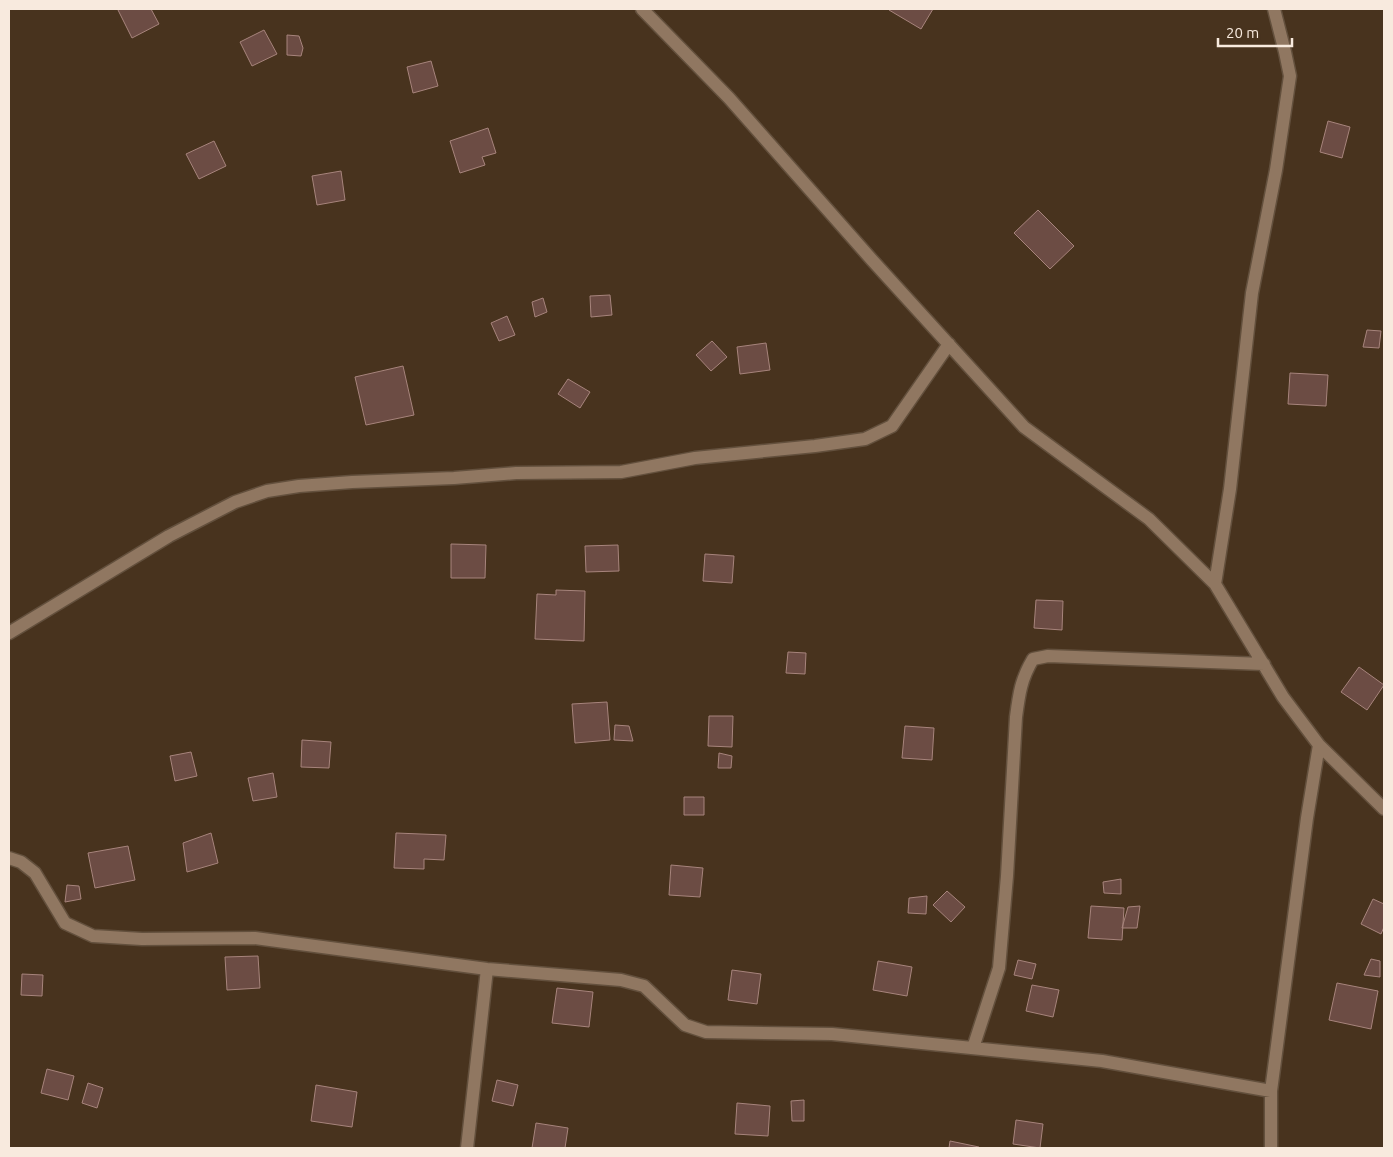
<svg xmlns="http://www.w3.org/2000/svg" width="1393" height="1157" viewBox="0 0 1393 1157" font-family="Ubuntu,sans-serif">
	<rect width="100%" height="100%" fill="#48331e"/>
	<path fill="#6c4c44" stroke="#a7847c" d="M119,9H151L159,24L132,38L118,10Z
		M889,9H933L921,29L889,10Z
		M264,30L277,54L252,66L240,42Z
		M287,35L299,36L303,48L301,56L287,55Z
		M431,61L438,86L413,93L407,67Z
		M1328,121L1350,127L1342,158L1320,152Z
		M488,128L496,153L482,157L485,165L460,173L450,141Z
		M214,141L226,166L199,179L186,154Z
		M341,171L345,200L317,205L312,176Z
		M1038,210L1074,246L1050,269L1014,233Z
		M610,295L612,315L591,317L590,296Z
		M543,298L547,312L535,317L532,302Z
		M507,316L515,335L499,341L491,323Z
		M1367,330L1381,331L1379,348L1363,347Z
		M712,341L727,357L711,371L696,355Z
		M766,343L770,370L740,374L737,347Z
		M403,366L414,415L366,425L355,377Z
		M1290,373L1328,375L1326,406L1288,404Z
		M568,379L590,392L580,408L558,394Z
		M451,544L486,545L485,578H451Z
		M618,545L619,571L586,572L585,546Z
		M705,554L734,556L732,583L703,581Z
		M556,590L585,591L584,641L535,639L537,594L556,595Z
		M1036,600L1063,601L1062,630L1034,628Z
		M788,652L806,653L805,674L786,673Z
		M1359,667L1384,685L1367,710L1341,692Z
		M607,702L610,740L575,743L572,704Z
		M709,716H733L732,747L708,746Z
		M615,725L629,726L633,741L614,740Z
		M905,726L934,728L932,760L902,758Z
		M302,740L331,742L329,768L301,767Z
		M191,752L197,776L175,781L170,756Z
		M719,753L732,756L731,768H718Z
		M273,773L277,797L253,801L248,778Z
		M684,797H704V815H684Z
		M211,833L218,863L187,872L183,843Z
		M396,833L446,835L444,860L424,859V869L394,868Z
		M128,846L135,880L95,888L88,853Z
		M671,865L703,868L700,897L669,895Z
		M1121,879V894L1104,893L1103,882Z
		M67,885L79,886L81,899L65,902Z
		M947,891L965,907L951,922L933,905Z
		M927,896L926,914L908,913L909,898Z
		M1373,899L1384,904V927L1381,934L1361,924Z
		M1091,906L1124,908L1122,940L1088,938Z
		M1140,906L1137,928H1122L1128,907Z
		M258,956L260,988L227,990L225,957Z
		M1371,959L1380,961V977L1364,975Z
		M1018,960L1036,964L1032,979L1014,975Z
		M878,961L912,967L907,996L873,990Z
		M732,970L761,974L757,1004L728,1000Z
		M22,974L43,975L42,996L21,995Z
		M1337,983L1378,991L1371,1029L1329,1020Z
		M1032,985L1059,990L1053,1017L1026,1011Z
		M557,988L593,992L589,1027L552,1023Z
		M47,1069L74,1076L68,1100L41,1093Z
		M497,1080L518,1085L513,1106L492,1101Z
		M88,1083L103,1088L97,1108L82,1103Z
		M316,1085L357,1092L352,1127L311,1121Z
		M804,1100V1121H792L791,1101Z
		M737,1103L770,1106L768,1136L735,1134Z
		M1016,1120L1043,1124L1040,1148L1013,1144Z
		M536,1123L568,1128L565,1148H532Z
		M950,1141L979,1147V1148H949Z"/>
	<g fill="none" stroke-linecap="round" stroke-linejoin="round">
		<defs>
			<path id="minor" d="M642,9L729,98L872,260L1024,427L1149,519L1215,584L1283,697L1319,745L1384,809
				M1215,584L1230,489L1252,293L1276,170L1290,76L1285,52L1274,9
				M9,633L169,536L235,502L267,491L299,486L352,482L454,478L516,473L621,472L695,458L815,446L865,439L892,426L949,344
				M9,858L21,862L35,873L65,923L93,936L142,939L255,938L487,969L621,980L644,986L685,1025L706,1032L832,1034L1102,1061L1271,1091
				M973,1048L999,968L1007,876L1016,717C1019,694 1021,679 1033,659L1048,656L1264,664
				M467,1148L487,969
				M1271,1148V1091L1307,818L1319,745"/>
		</defs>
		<use href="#minor" stroke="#63503d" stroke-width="15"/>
		<use href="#minor" stroke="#907761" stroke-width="12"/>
	</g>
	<rect width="1393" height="1157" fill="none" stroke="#f8eade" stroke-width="20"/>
	<path d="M1218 38v8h74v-8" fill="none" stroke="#f8eade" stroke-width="2.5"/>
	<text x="1226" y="38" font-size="15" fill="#f8eade" stroke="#48331e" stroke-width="4" paint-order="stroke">20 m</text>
</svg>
